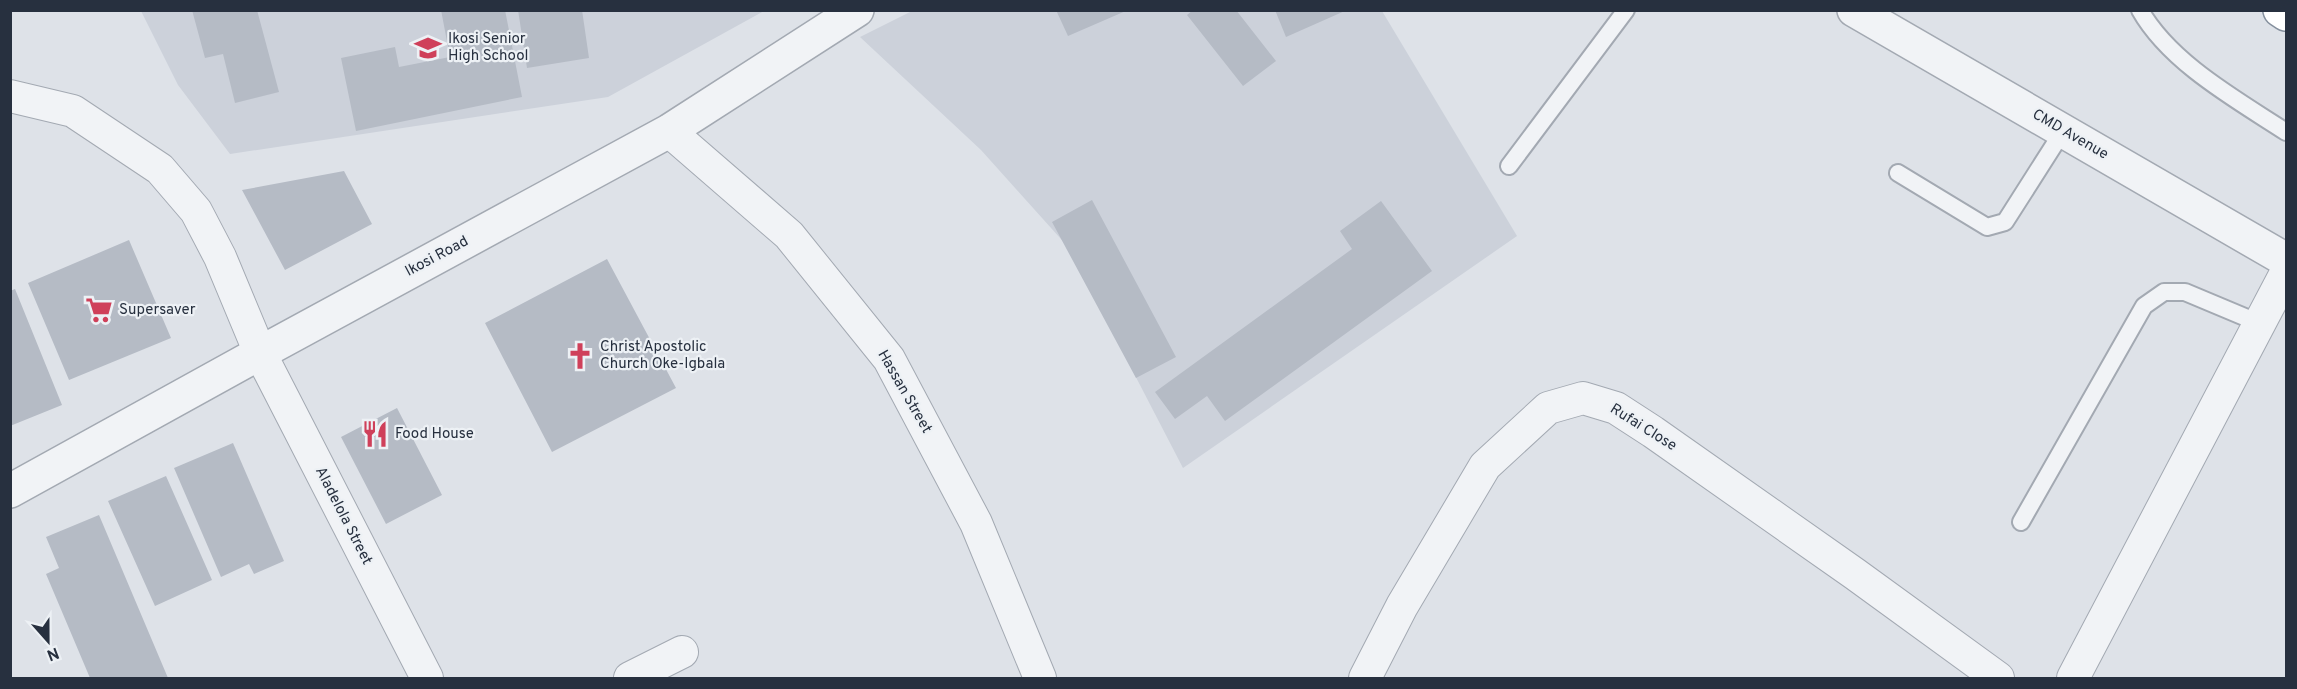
<svg xmlns="http://www.w3.org/2000/svg" width="2297" height="689" viewBox="0 0 2297 689" font-family="Overpass,sans-serif">
	<rect width="100%" height="100%" fill="#dee2e8"/>
	<path fill="#ccd1da" d="M141,11H764L608,97L230,154L178,85Z
		M912,11H1382L1517,236L1183,468L1069,248L981,150L860,37Z"/>
	<path fill="#b5bbc5" d="M192,10H257L279,92L235,103L223,54L205,58Z
		M441,10H505L522,97L356,131L341,58L395,47L399,67L450,57Z
		M518,10H582L589,58L527,68Z
		M1056,10H1128L1068,36Z
		M1193,10H1236L1276,61L1243,86L1187,15Z
		M1275,10H1347L1286,37Z
		M344,171L372,224L285,270L242,190Z
		M1092,200L1176,357L1136,378L1052,222Z
		M1381,201L1432,271L1225,421L1207,396L1175,419L1155,392L1352,249L1340,231Z
		M129,240L171,338L69,380L28,283Z
		M607,259L676,388L552,452L485,323Z
		M15,289L62,405L10,426V291Z
		M397,408L442,495L386,524L341,437Z
		M233,443L284,561L254,574L249,564L221,577L174,468Z
		M166,476L212,580L155,606L108,501Z
		M99,515L168,678H90L46,574L59,568L46,537Z"/>
	<g fill="none" stroke-linecap="round" stroke-linejoin="round">
		<defs>
			<path id="service" d="M2140,10C2170,63 2237,100 2286,132
				M1509,166L1626,10
				M1898,173L1987,227L2005,222L2063,131
				M2021,522L2144,306L2164,292H2185L2259,323"/>
			<path id="minor" d="M10,96L73,111L160,169L196,211L220,257L260,353L427,678
				M669,131L789,235L889,359L976,523L1040,678
				M630,678L682,652
				M1365,678L1402,606L1485,466L1548,408L1583,398L1616,408L1653,432L1855,574L1998,678
				M2073,678L2286,273"/>
			<path id="tertiary" d="M1854,10L2286,260
				M10,491L260,353L669,131L857,10"/>
			<path id="motorway" d="M2280,10L2286,14"/>
		</defs>
		<use href="#service" stroke="#a3a9b2" stroke-width="20"/>
		<use href="#minor" stroke="#a3a9b2" stroke-width="34"/>
		<use href="#tertiary" stroke="#a3a9b2" stroke-width="36"/>
		<use href="#motorway" stroke="#85909e" stroke-width="36"/>
		<use href="#service" stroke="#f1f3f6" stroke-width="16"/>
		<use href="#minor" stroke="#f1f3f6" stroke-width="32"/>
		<use href="#tertiary" stroke="#f1f3f6" stroke-width="33"/>
		<use href="#motorway" stroke="#fff" stroke-width="33"/>
	</g>
	<defs>
		<symbol id="school-bare" viewBox="-9 -9 18 18"><path d="M0-5L7-2L0 1L-7-2ZM-4 1L0 2.5L4 1V4Q0 6-4 4Z" fill="#cf405a" stroke="#edf1f5" stroke-width="2.5" paint-order="stroke"/></symbol>
		<symbol id="supermarket-bare" viewBox="-9 -9 18 18"><path d="M-6-5.5h2.5l.6 2H6L4.5 2H-2.5L-4.4-4H-6ZM-1.5 3.2a1.3 1.3 0 1 0 .1 0ZM3 3.2a1.3 1.3 0 1 0 .1 0Z" fill="#cf405a" stroke="#edf1f5" stroke-width="2.5" paint-order="stroke"/></symbol>
		<symbol id="church-bare" viewBox="-9 -9 18 18"><path d="M-1.2-6h2.4v3.5h3.3v2.4h-3.3V6h-2.4V-.1h-3.3v-2.4h3.3Z" fill="#cf405a" stroke="#edf1f5" stroke-width="2.5" paint-order="stroke"/></symbol>
		<symbol id="restaurant-bare" viewBox="-9 -9 18 18"><path d="M-5-6h1v4h1v-4h1v4h1v-4h1v5L-1.5 .5V6h-2V.5L-5-1ZM5-6V6H3V1.5H1.5Q1.5-4 5-6Z" fill="#cf405a" stroke="#edf1f5" stroke-width="2.5" paint-order="stroke"/></symbol>
	</defs>
	<g fill-rule="evenodd">
		<use href="#school-bare" x="409" y="29" width="38" height="38"/>
		<use href="#supermarket-bare" x="80" y="291" width="38" height="38"/>
		<use href="#church-bare" x="561" y="337" width="38" height="38"/>
		<use href="#restaurant-bare" x="356" y="415" width="38" height="38"/>
	</g>
	<g text-anchor="middle" dominant-baseline="central" stroke-width="4.5" stroke-linejoin="round" paint-order="stroke">
		<g font-size="15" fill="#27303f" stroke="#edf1f5" text-anchor="start">
			<text x="448" y="39">Ikosi Senior<tspan x="448" dy="17">High School</tspan></text>
			<text x="119" y="310">Supersaver</text>
			<text x="600" y="347">Christ Apostolic<tspan x="600" dy="17">Church Oke-Igbala</tspan></text>
			<text x="395" y="434">Food House</text>
		</g>
		<g font-size="15" fill="#27303f" stroke="#edf1f5">
			<text transform="translate(2070 135) rotate(30)">CMD Avenue</text>
			<text transform="translate(437 257) rotate(-28)">Ikosi Road</text>
			<text transform="translate(904 392) rotate(60)">Hassan Street</text>
			<text transform="translate(1643 428) rotate(32)">Rufai Close</text>
			<text transform="translate(343 516) rotate(63)">Aladelola Street</text>
		</g>
	</g>
	<rect width="2297" height="689" fill="none" stroke="#27303f" stroke-width="24"/>
	<g transform="translate(48 641) rotate(159)" stroke="#edf1f5" stroke-width="4.5" paint-order="stroke">
	<path d="M0-4.5L10 22L0 15L-10 22Z" fill="#27303f"/>
	<text y="-9" font-size="16" font-weight="bold" text-anchor="middle" fill="#27303f">N</text>
	</g>
</svg>
